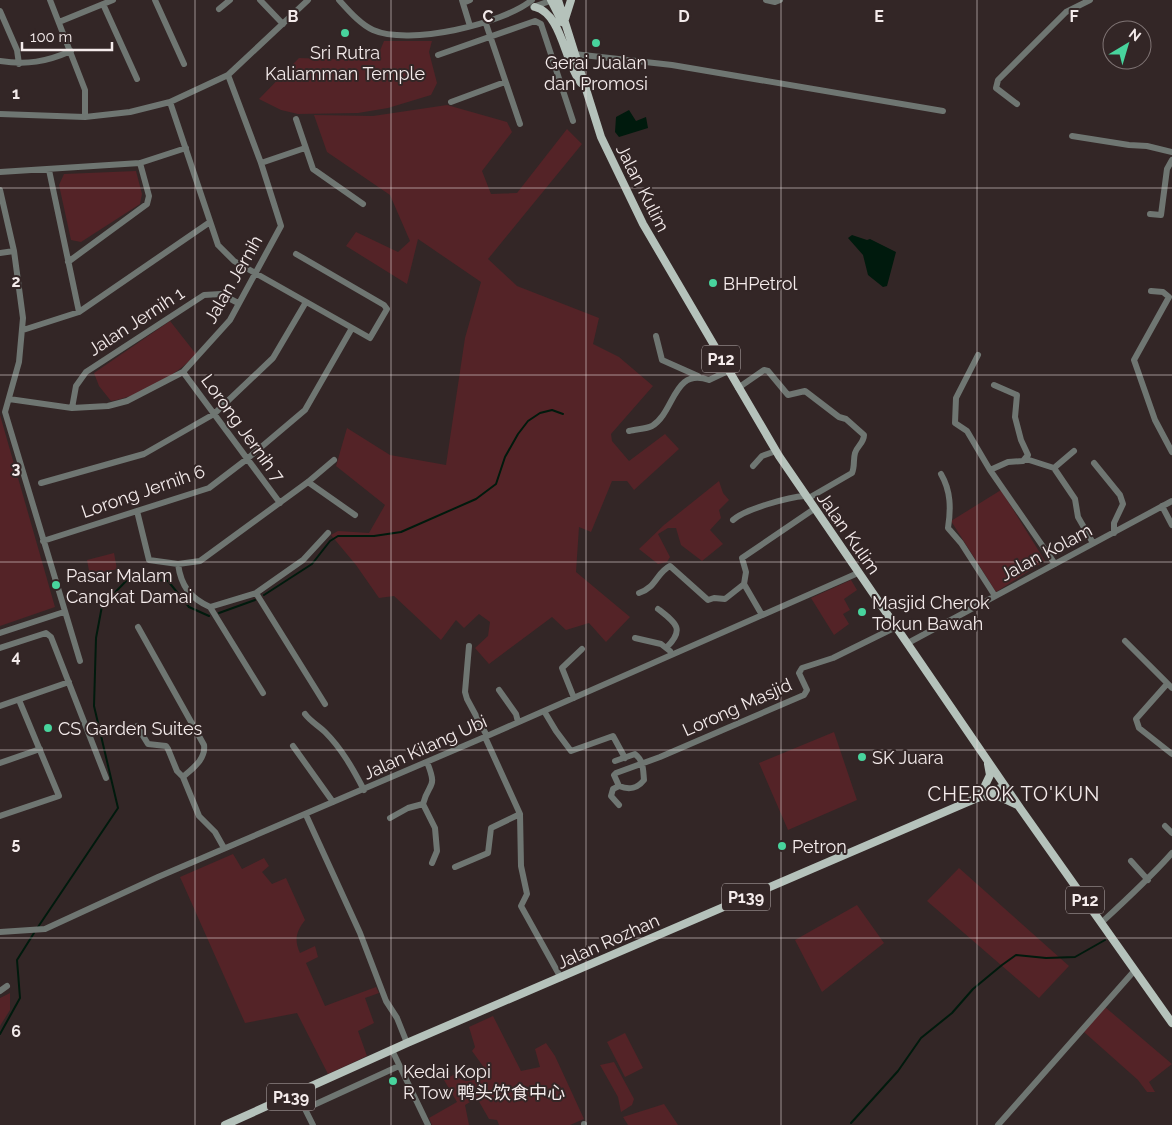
<svg xmlns="http://www.w3.org/2000/svg" width="1172" height="1125" viewBox="0 0 1172 1125" font-family="Raleway,'Noto Sans SC',sans-serif">
	<rect width="100%" height="100%" fill="#332626"/>
	<path fill="#542327" d="M384,41H432L429,52L437,83L431,95L388,108L358,113L298,114L281,110L259,99L299,58L356,60L377,58Z
		M447,105L507,122L512,132L482,171L491,194L517,193L567,129L582,144L488,259L517,286L599,318L593,344L619,357L653,386L611,434L612,441L629,461L665,434L679,449L634,490L627,481H612L591,532L579,527L576,572L630,617L606,642L589,623L566,630L552,617L489,664L475,648L488,636L490,622L479,614L464,628L456,620L441,640L394,596L379,598L356,565L331,535L338,531L369,533L385,505L336,466L347,428L390,455L446,465L465,338L481,282L418,239L407,284L346,246L356,232L398,252L410,241L390,195L327,152L314,115L373,116Z
		M136,171L142,194L140,204L81,242L71,240L59,185L64,174Z
		M170,321L196,354C175,377 141,396 111,401L99,386L94,373Z
		M0,415L55,607L0,626Z
		M719,481L723,493L729,500L719,510L721,518L710,530L723,544L702,561L681,545L676,528H668L658,534L670,557L667,562L658,564L639,549L664,525Z
		M1001,490L1045,561L996,592L951,521Z
		M114,553L117,569L90,576L87,560Z
		M851,580L857,590L844,599L850,610L843,614L849,624L834,635L811,598Z
		M834,732L857,800L788,830L759,763Z
		M233,854L242,869L264,858L269,866L262,872L272,884L286,878L305,920C296,932 294,940 300,953L315,946L318,957L306,963L325,1006L376,987L379,993L365,998L374,1023L358,1031L367,1056L328,1074L297,1013L245,1023L180,877Z
		M959,868L1069,966L1039,998L927,901Z
		M857,905L884,943L822,992L795,940Z
		M10,993V1010L0,1026V998Z
		M1105,1007L1172,1064L1149,1082L1155,1092H1147L1138,1080L1084,1032Z
		M493,1016L521,1071L540,1067L535,1049L546,1043L555,1056L584,1119L570,1125H499L497,1120L489,1119L477,1098L465,1105L469,1125H432L429,1118L457,1102L444,1080L455,1074C466,1087 475,1079 488,1073L472,1051L475,1047L469,1027Z
		M625,1033L643,1068L625,1077L607,1042Z
		M614,1062L634,1099L632,1105L621,1112L618,1097L600,1065Z
		M664,1104L678,1125H628L623,1117Z"/>
	<path fill="#001a0d" d="M629,110L636,121L646,117L648,128L619,137L615,132L616,117Z
		M852,235L867,240L870,239L896,252L887,286L883,287L868,275L863,255L848,238Z"/>
	<g fill="none" stroke-linecap="round" stroke-linejoin="round">
		<path stroke="#001a0d" stroke-width="2" d="M139,578L168,581L189,607L209,616
			M264,595L312,564L330,541L338,536H374L401,532L476,499L496,484L505,457L518,434L528,421L540,413L552,410L563,414
			M219,613L255,600
			M38,927L118,808L94,706L96,638L102,606L127,580
			M0,1034L20,998L17,960L34,933
			M851,1123L898,1071L921,1038L952,1013L973,989L1002,965L1016,955L1046,958L1075,957L1105,940"/>
		<path stroke="#6f7672" stroke-width="6" d="M50,0L85,90V117
			M155,0L184,64
			M260,0L283,24
			M339,0C349,11 360,24 373,30C409,46 503,24 532,0
			M462,0L470,26
			M766,0L775,2L780,0
			M463,3L470,0
			M103,4L137,79
			M533,7L553,0
			M219,9L230,0
			M0,11L17,50L19,64
			M485,21L520,124
			M59,22L113,0
			M574,54L672,65L943,111
			M438,55L535,21L541,24L573,121
			M0,61C27,65 46,62 71,51
			M170,102L218,245L234,261L370,338L387,309L384,305L296,254
			M451,102L505,82
			M1017,104L996,88L998,80L1066,12L1090,0
			M0,114L85,117L130,112L170,102L228,75L308,0
			M296,119L313,169L363,204
			M1072,136L1129,145L1147,146L1172,152
			M261,163L305,148
			M49,170L79,312
			M0,172L140,163L186,148
			M0,190L14,251L23,318L19,362L5,412L80,661
			M1150,214L1161,215L1167,169L1172,160
			M0,253L14,251
			M68,262L147,204L149,196L140,163
			M1151,291L1163,292L1169,297L1134,360L1155,420L1172,452
			M23,330L79,312L210,222
			M656,336L662,360L698,376
			M978,355L956,398L955,423L967,431L990,470L1055,564
			M183,372L280,503
			M738,388L764,370L768,371L788,395L805,391L839,417L846,419L864,435C864,443 857,446 855,453C853,460 855,466 852,473L807,499
			M9,399L72,408L108,406L127,401L183,372L230,320L281,226L261,163L228,75
			M72,408L76,386L86,372L204,295L221,294L238,303
			M629,431C636,429 646,429 652,426C675,412 673,367 709,380L728,371
			M1026,459L1054,468L1074,451
			M1094,463L1120,495L1123,504L1114,523V533
			M753,466L762,456L776,451
			M1054,468L1075,499L1078,517L1093,543
			M990,470L1008,462L1023,461L1028,455L1021,440L1015,417L1017,395L994,385
			M941,474C951,491 951,509 948,528L961,543L995,596
			M308,482L355,515
			M41,483L144,454L214,414L273,358L306,302
			M1162,506L1172,525
			M137,511L149,560L178,564L200,561L308,482L334,460
			M733,520C745,509 789,497 805,496
			M43,541L209,488L247,459L305,410L352,328
			M178,564C181,586 190,598 210,607L256,593L303,560L328,533
			M256,593L325,704
			M639,593C657,587 656,573 670,566L708,600L714,598L725,599L744,584
			M210,607L263,693
			M658,609C676,623 685,629 667,647
			M762,615L744,584L746,572L742,558L814,509
			M138,627L204,745C206,759 193,768 183,777L199,816L215,832L224,848
			M0,633L64,612
			M635,638L661,644L670,651
			M1125,641L1172,688
			M908,643L1172,501
			M469,646L465,692L467,699L487,736
			M0,648L46,633L51,637L106,778
			M1167,684L1136,719L1139,728L1172,754
			M499,690L516,714L518,722
			M574,698L562,668L582,649
			M0,706L69,682
			M544,711L556,731L571,751L613,736L625,758
			M305,714C311,722 318,725 325,732C342,749 353,769 364,790
			M137,726L148,744L166,746L168,749L177,771L183,777
			M485,737L520,814L521,866L527,894L521,906L561,978
			M293,746L333,802
			M615,761L635,754C644,761 643,770 644,780C637,789 629,790 619,786L613,789L611,796L619,805
			M427,762C438,790 429,781 423,804L435,828L437,851L432,863
			M0,763L40,749
			M619,786L614,775L616,773L660,757L804,695L807,690L799,673L802,668L833,658L896,627
			M306,815L360,933L386,1001L397,1018L407,1043
			M0,816L59,796L19,700
			M390,818L408,808L423,804
			M1165,826L1172,833
			M1131,861L1148,880
			M455,867L488,853L491,828L520,814
			M1101,923C1126,900 1150,878 1172,853
			M0,932L45,929L158,877L487,736L858,573
			M0,991L7,986
			M392,1050L428,1125
			M584,1124V1125
			M313,1125L305,1109L399,1066
			M998,1125L1135,970"/>
		<path stroke="#b5c2bb" stroke-width="8" d="M551,0L562,22
			M558,0L601,137L643,224L779,456L1020,808L1172,1023
			M535,7C562,14 564,61 581,83
			M565,19L571,0
			M988,764L990,775L980,796L1000,797L1017,805
			M225,1125L407,1043L1005,786"/>
	</g>
	<path fill="none" stroke="#f4ebeb" stroke-width="1" stroke-opacity="0.55" d="M195,0V1125M391,0V1125M586,0V1125M781,0V1125M977,0V1125M0,188H1172M0,375H1172M0,562H1172M0,750H1172M0,938H1172"/>
	<g fill="#48d49d" stroke="#332626" stroke-width="2">
		<circle cx="345" cy="33" r="5"/>
		<circle cx="596" cy="43" r="5"/>
		<circle cx="713" cy="283" r="5"/>
		<circle cx="56" cy="585" r="5"/>
		<circle cx="862" cy="612" r="5"/>
		<circle cx="48" cy="728" r="5"/>
		<circle cx="862" cy="757" r="5"/>
		<circle cx="782" cy="846" r="5"/>
		<circle cx="393" cy="1081" r="5"/>
	</g>
	<g text-anchor="middle" dominant-baseline="central" stroke-width="4" stroke-linejoin="round" paint-order="stroke">
		<g fill="#332626" stroke="#bab0b0" stroke-width="1">
			<rect x="702" y="345.5" width="38" height="27" rx="4"/>
			<rect x="722" y="883.5" width="48" height="27" rx="4"/>
			<rect x="1066" y="886.5" width="38" height="27" rx="4"/>
			<rect x="267" y="1083.5" width="48" height="27" rx="4"/>
		</g>
		<g font-size="16" font-weight="bold" fill="#f4ebeb">
			<text x="721" y="359">P12</text>
			<text x="746" y="897">P139</text>
			<text x="1085" y="900">P12</text>
			<text x="291" y="1097">P139</text>
		</g>
		<g font-size="18" fill="#f4ebeb" stroke="#332626" text-anchor="start">
			<text x="345" y="52" text-anchor="middle">Sri Rutra<tspan x="345" dy="21">Kaliamman Temple</tspan></text>
			<text x="596" y="62" text-anchor="middle">Gerai Jualan<tspan x="596" dy="21">dan Promosi</tspan></text>
			<text x="723" y="283">BHPetrol</text>
			<text x="66" y="575">Pasar Malam<tspan x="66" dy="21">Cangkat Damai</tspan></text>
			<text x="872" y="602">Masjid Cherok<tspan x="872" dy="21">Tokun Bawah</tspan></text>
			<text x="58" y="728">CS Garden Suites</text>
			<text x="872" y="757">SK Juara</text>
			<text x="792" y="846">Petron</text>
			<text x="403" y="1071">Kedai Kopi<tspan x="403" dy="21">R Tow 鸭头饮食中心</tspan></text>
		</g>
		<g font-size="18" fill="#f4ebeb" stroke="#332626">
			<text transform="translate(643 188) rotate(63)">Jalan Kulim</text>
			<text transform="translate(233 279) rotate(-60)">Jalan Jernih</text>
			<text transform="translate(136 321) rotate(-33)">Jalan Jernih 1</text>
			<text transform="translate(243 428) rotate(54)">Lorong Jernih 7</text>
			<text transform="translate(143 491) rotate(-19)">Lorong Jernih 6</text>
			<text transform="translate(849 533) rotate(55)">Jalan Kulim</text>
			<text transform="translate(1046 552) rotate(-28)">Jalan Kolam</text>
			<text transform="translate(737 707) rotate(-24)">Lorong Masjid</text>
			<text transform="translate(425 747) rotate(-24)">Jalan Kilang Ubi</text>
			<text transform="translate(608 941) rotate(-24)">Jalan Rozhan</text>
		</g>
		<g font-size="20" letter-spacing="1" fill="#f4ebeb" stroke="#332626">
			<text x="1014" y="794">CHEROK TO'KUN</text>
		</g>
	</g>
	<g font-size="16" text-anchor="middle" font-weight="bold" fill="#f4ebeb" stroke="#332626" stroke-width="4" stroke-linejoin="round" paint-order="stroke">
		<text x="293" y="22">B</text>
		<text x="488" y="22">C</text>
		<text x="684" y="22">D</text>
		<text x="879" y="22">E</text>
		<text x="1074" y="22">F</text>
		<text x="16" y="99">1</text>
		<text x="16" y="287">2</text>
		<text x="16" y="474">3</text>
		<text x="16" y="662">4</text>
		<text x="16" y="849">5</text>
		<text x="16" y="1037">6</text>
	</g>
	<g transform="translate(1127 45) rotate(38)"><circle r="24" fill="#332626" stroke="#807575"/>
	<path d="M0-4L9 19L0 12L-9 19Z" fill="#48d49d"/>
	<text y="-8" font-size="14" font-weight="bold" text-anchor="middle" fill="#f4ebeb">N</text>
	</g>
	<path d="M22 42v8h90v-8" fill="none" stroke="#f4ebeb" stroke-width="2.5"/>
	<text x="30" y="42" font-size="15" fill="#f4ebeb" stroke="#332626" stroke-width="4" paint-order="stroke">100 m</text>
</svg>
